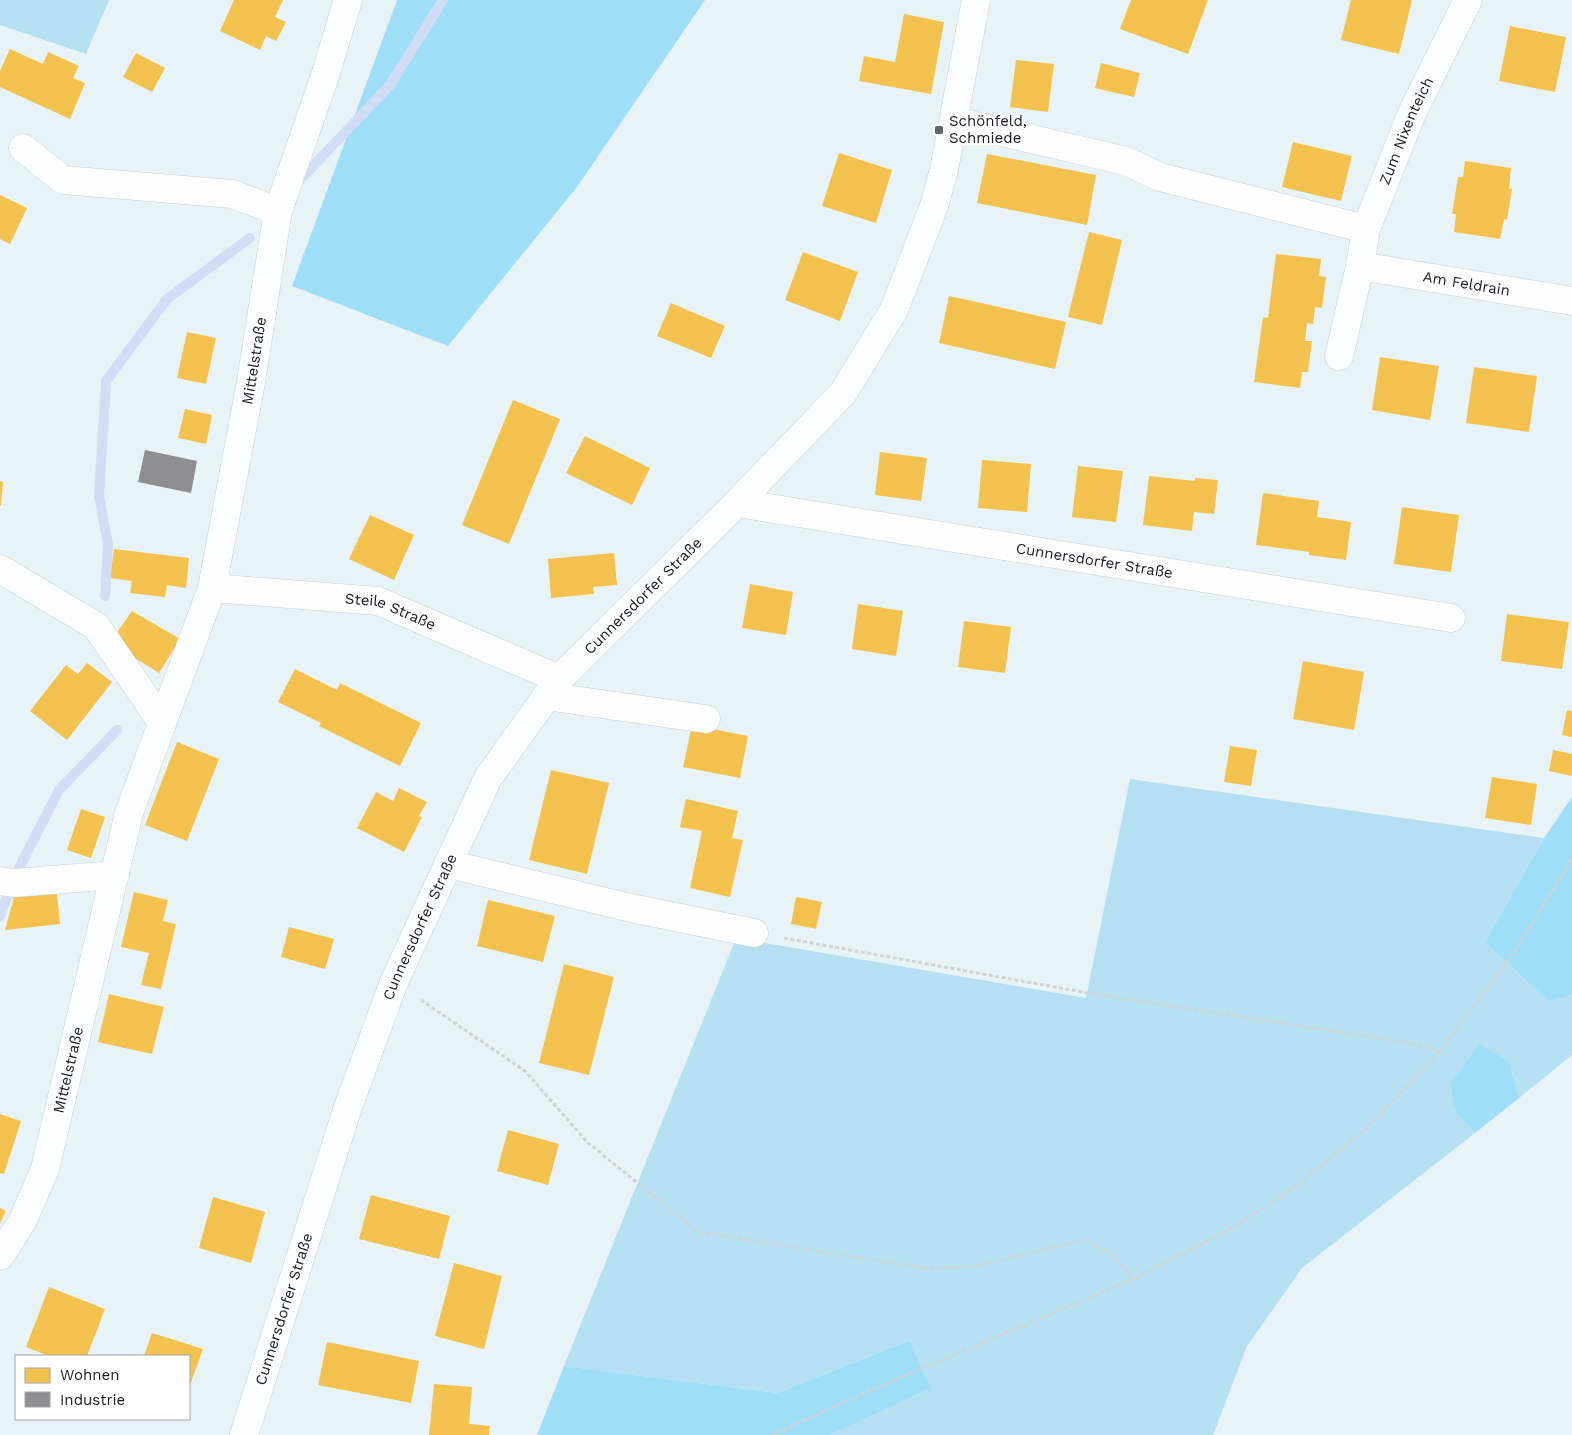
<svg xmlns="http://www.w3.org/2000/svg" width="1572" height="1435" viewBox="0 0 1572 1435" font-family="'Work Sans',sans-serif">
	<rect width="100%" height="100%" fill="#e8f3f8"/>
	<path fill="#b4e0f2" d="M0,0H109L86,54L0,25Z
		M1130,779L1544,838L1485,942L1549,1000L1572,995V1055L1519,1098L1509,1062L1454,1110L1475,1133L1302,1268L1247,1346L1213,1435H829L853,1423L909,1341L777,1393L564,1366L736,938L1086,998Z"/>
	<path fill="#9fdef7" d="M397,0H705L577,187L448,346L292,286Z
		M1572,797V995L1549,1001L1485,942L1544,838Z
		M1480,1044L1509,1062L1519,1098L1475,1133L1454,1110L1451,1082Z
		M909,1341L930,1388L829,1435H537L564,1366L777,1393Z"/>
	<path fill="#f2c14e" d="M234,0H283L275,17L286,22L276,41L266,36L260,50L220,31Z
		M1131,0H1208L1188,54L1120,29Z
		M1351,0H1412L1399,54L1341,40Z
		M904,14L944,22L931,94L859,81L864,56L895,62Z
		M1510,26L1566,37L1555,92L1499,81Z
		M10,49L43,64L48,52L79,66L73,78L85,83L70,119L0,87V71Z
		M136,53L165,68L152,92L123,77Z
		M1016,60L1054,64L1048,112L1010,107Z
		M1101,63L1140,73L1134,97L1095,88Z
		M1293,142L1352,156L1341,201L1282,187Z
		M839,153L892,170L876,223L822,206Z
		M987,154L1096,175L1087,225L977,203Z
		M1465,161L1511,168L1509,189H1512L1507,220L1504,219L1500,239L1454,232L1456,214H1452L1455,196L1458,177H1463Z
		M0,195L27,208L10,244L0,239Z
		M1089,232L1122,240L1102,325L1068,317Z
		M803,252L858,272L840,321L785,300Z
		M1276,254L1321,259L1319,276L1326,277L1322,308L1315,307L1313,324L1307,323L1305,341H1312L1308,372H1302L1300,388L1254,382L1263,317L1268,318Z
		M949,296L1066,322L1055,369L939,343Z
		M671,303L725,326L711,358L657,336Z
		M187,332L216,338L206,384L177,378Z
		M1380,357L1439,366L1430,420L1372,410Z
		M1474,367L1537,376L1529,432L1466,423Z
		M513,400L560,419L509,544L462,525Z
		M185,409L212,415L206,444L178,438Z
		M585,436L650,468L632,505L566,473Z
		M880,452L927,458L921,501L875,495Z
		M982,460L1031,464L1027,512L978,508Z
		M1078,466L1123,471L1116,522L1072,517Z
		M1149,476L1195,481V478L1218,480L1214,514L1194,512L1192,531L1143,525Z
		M0,481L3,482L1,506H0Z
		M1263,493L1319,501L1317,517L1351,522L1346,560L1309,555V552L1256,545Z
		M1402,507L1459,515L1451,572L1394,564Z
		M370,515L414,535L394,580L349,559Z
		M114,549L189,558L186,588L167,585L165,597L130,593L132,581L110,578Z
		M614,553L617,585L593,587L594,594L551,598L548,559Z
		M750,584L793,592L786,635L742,628Z
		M858,604L903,611L896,656L852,649Z
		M132,611L180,639L159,673L125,652L116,634Z
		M1507,614L1569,622L1562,669L1501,661Z
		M964,621L1011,627L1005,673L958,667Z
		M1303,661L1364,672L1354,730L1293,719Z
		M87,663L112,682L67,740L30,711L66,665L78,674Z
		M295,669L337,690L340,683L421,723L400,766L319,726L321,723L278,702Z
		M1567,710L1572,711V737L1562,735Z
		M692,725L748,736L740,778L683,767Z
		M177,742L219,759L187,841L145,825Z
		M1230,746L1257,750L1251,786L1224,782Z
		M1553,750L1572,754V776L1549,771Z
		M551,770L609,783L587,874L529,860Z
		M1492,777L1537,784L1531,825L1485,818Z
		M399,788L427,802L419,816L422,817L404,852L357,828L376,792L393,801Z
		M686,799L738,811L732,838L743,840L730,897L690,888L702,831L680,827Z
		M81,809L105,817L91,858L67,850Z
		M134,892L168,900L163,921L176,924L161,989L141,985L149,953L121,947Z
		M57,894L60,924L5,930L14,897Z
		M796,897L822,902L816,929L791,924Z
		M488,900L555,916L543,962L477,946Z
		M289,927L334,939L325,969L281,957Z
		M564,964L614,977L589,1075L539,1063Z
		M109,994L164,1007L152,1054L98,1042Z
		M0,1114L21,1121L4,1174L0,1173Z
		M508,1130L559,1144L548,1185L497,1171Z
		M371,1195L450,1216L439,1259L359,1239Z
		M213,1197L265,1212L251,1263L199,1248Z
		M0,1208L6,1211L0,1223Z
		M454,1263L502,1276L484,1349L435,1336Z
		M49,1287L105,1309L87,1356H49L26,1347Z
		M152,1333L203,1349L189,1388V1356H144Z
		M327,1342L419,1361L411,1403L318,1385Z
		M434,1384L472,1387L469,1424L490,1426L489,1435H429Z"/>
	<path fill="#8d8d92" d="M145,450L197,461L191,493L138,482Z"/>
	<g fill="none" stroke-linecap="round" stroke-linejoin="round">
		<path stroke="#d0ddf4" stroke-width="10" d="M299,181L390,85L443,0
			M105,596L108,544L99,496L106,381L167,299L250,238
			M17,872L59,790L117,730
			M0,916L7,897"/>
		<defs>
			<g id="minor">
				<path d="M954,121L1126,161L1160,177L1366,229"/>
				<path d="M23,148L63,180L232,194L278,211"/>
				<path id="s1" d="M1360,266L1572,301"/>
				<path id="s2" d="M1339,356L1360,266L1366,229L1412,113L1468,0"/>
				<path id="s3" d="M737,503L1451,618"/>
				<path d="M0,569L96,626L162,722"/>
				<path id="s4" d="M212,588L378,601L559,679"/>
				<path d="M546,696L706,719"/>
				<path d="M448,864L631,908L754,933"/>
				<path d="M0,881L14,883L115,875"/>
				<path id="s5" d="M0,1256L23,1220L45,1169L129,813L212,588L251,382L278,211L325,76L348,0"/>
				<path id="s6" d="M244,1435L347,1110L394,982L488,778L559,679L737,503L843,393L894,310L934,206L944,170L976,0"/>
			</g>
		</defs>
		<use href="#minor" stroke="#c8d0d4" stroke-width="29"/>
		<path stroke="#d0d3d4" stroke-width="3" stroke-dasharray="4 2.5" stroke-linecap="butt" d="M784,938L1099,995L1404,1042L1440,1051
			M421,1000L525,1071L588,1143L699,1232L923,1268L973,1267L1084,1240L1111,1253L1133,1279
			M772,1435L862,1394L1133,1279L1218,1236L1288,1193L1368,1127L1440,1051L1515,951L1572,859"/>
		<use href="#minor" stroke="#fcfdfe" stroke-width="28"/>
	</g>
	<rect fill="#60686c" stroke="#fff" stroke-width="2" x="934" y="125" width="10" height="10" rx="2.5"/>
	<g text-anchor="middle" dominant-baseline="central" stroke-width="5" stroke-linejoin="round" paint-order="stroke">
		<g font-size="15" fill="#161d20" stroke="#fff" text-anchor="start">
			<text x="949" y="121">Schönfeld,<tspan x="949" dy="17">Schmiede</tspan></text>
		</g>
		<g font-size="15" fill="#161d20" stroke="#fff">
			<text stroke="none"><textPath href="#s2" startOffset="236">Zum Nixenteich</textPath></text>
			<text stroke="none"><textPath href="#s1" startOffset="108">Am Feldrain</textPath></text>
			<text stroke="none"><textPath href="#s5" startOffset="935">Mittelstraße</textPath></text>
			<text stroke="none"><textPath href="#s3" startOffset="362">Cunnersdorfer Straße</textPath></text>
			<text stroke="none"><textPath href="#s6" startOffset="942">Cunnersdorfer Straße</textPath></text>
			<text stroke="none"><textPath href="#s4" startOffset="181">Steile Straße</textPath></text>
			<text stroke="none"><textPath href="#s6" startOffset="538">Cunnersdorfer Straße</textPath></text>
			<text stroke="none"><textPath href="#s5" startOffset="200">Mittelstraße</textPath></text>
			<text stroke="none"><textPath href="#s6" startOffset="132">Cunnersdorfer Straße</textPath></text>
		</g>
	</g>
	<rect x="15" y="1355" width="175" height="65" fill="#ffffff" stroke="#a2a5a6"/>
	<rect x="25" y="1368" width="25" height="15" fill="#f2c14e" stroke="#a2a5a6"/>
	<text x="60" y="1380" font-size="15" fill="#161d20">Wohnen</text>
	<rect x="25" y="1392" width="25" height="15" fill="#8d8d92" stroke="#a2a5a6"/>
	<text x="60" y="1405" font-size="15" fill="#161d20">Industrie</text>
</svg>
